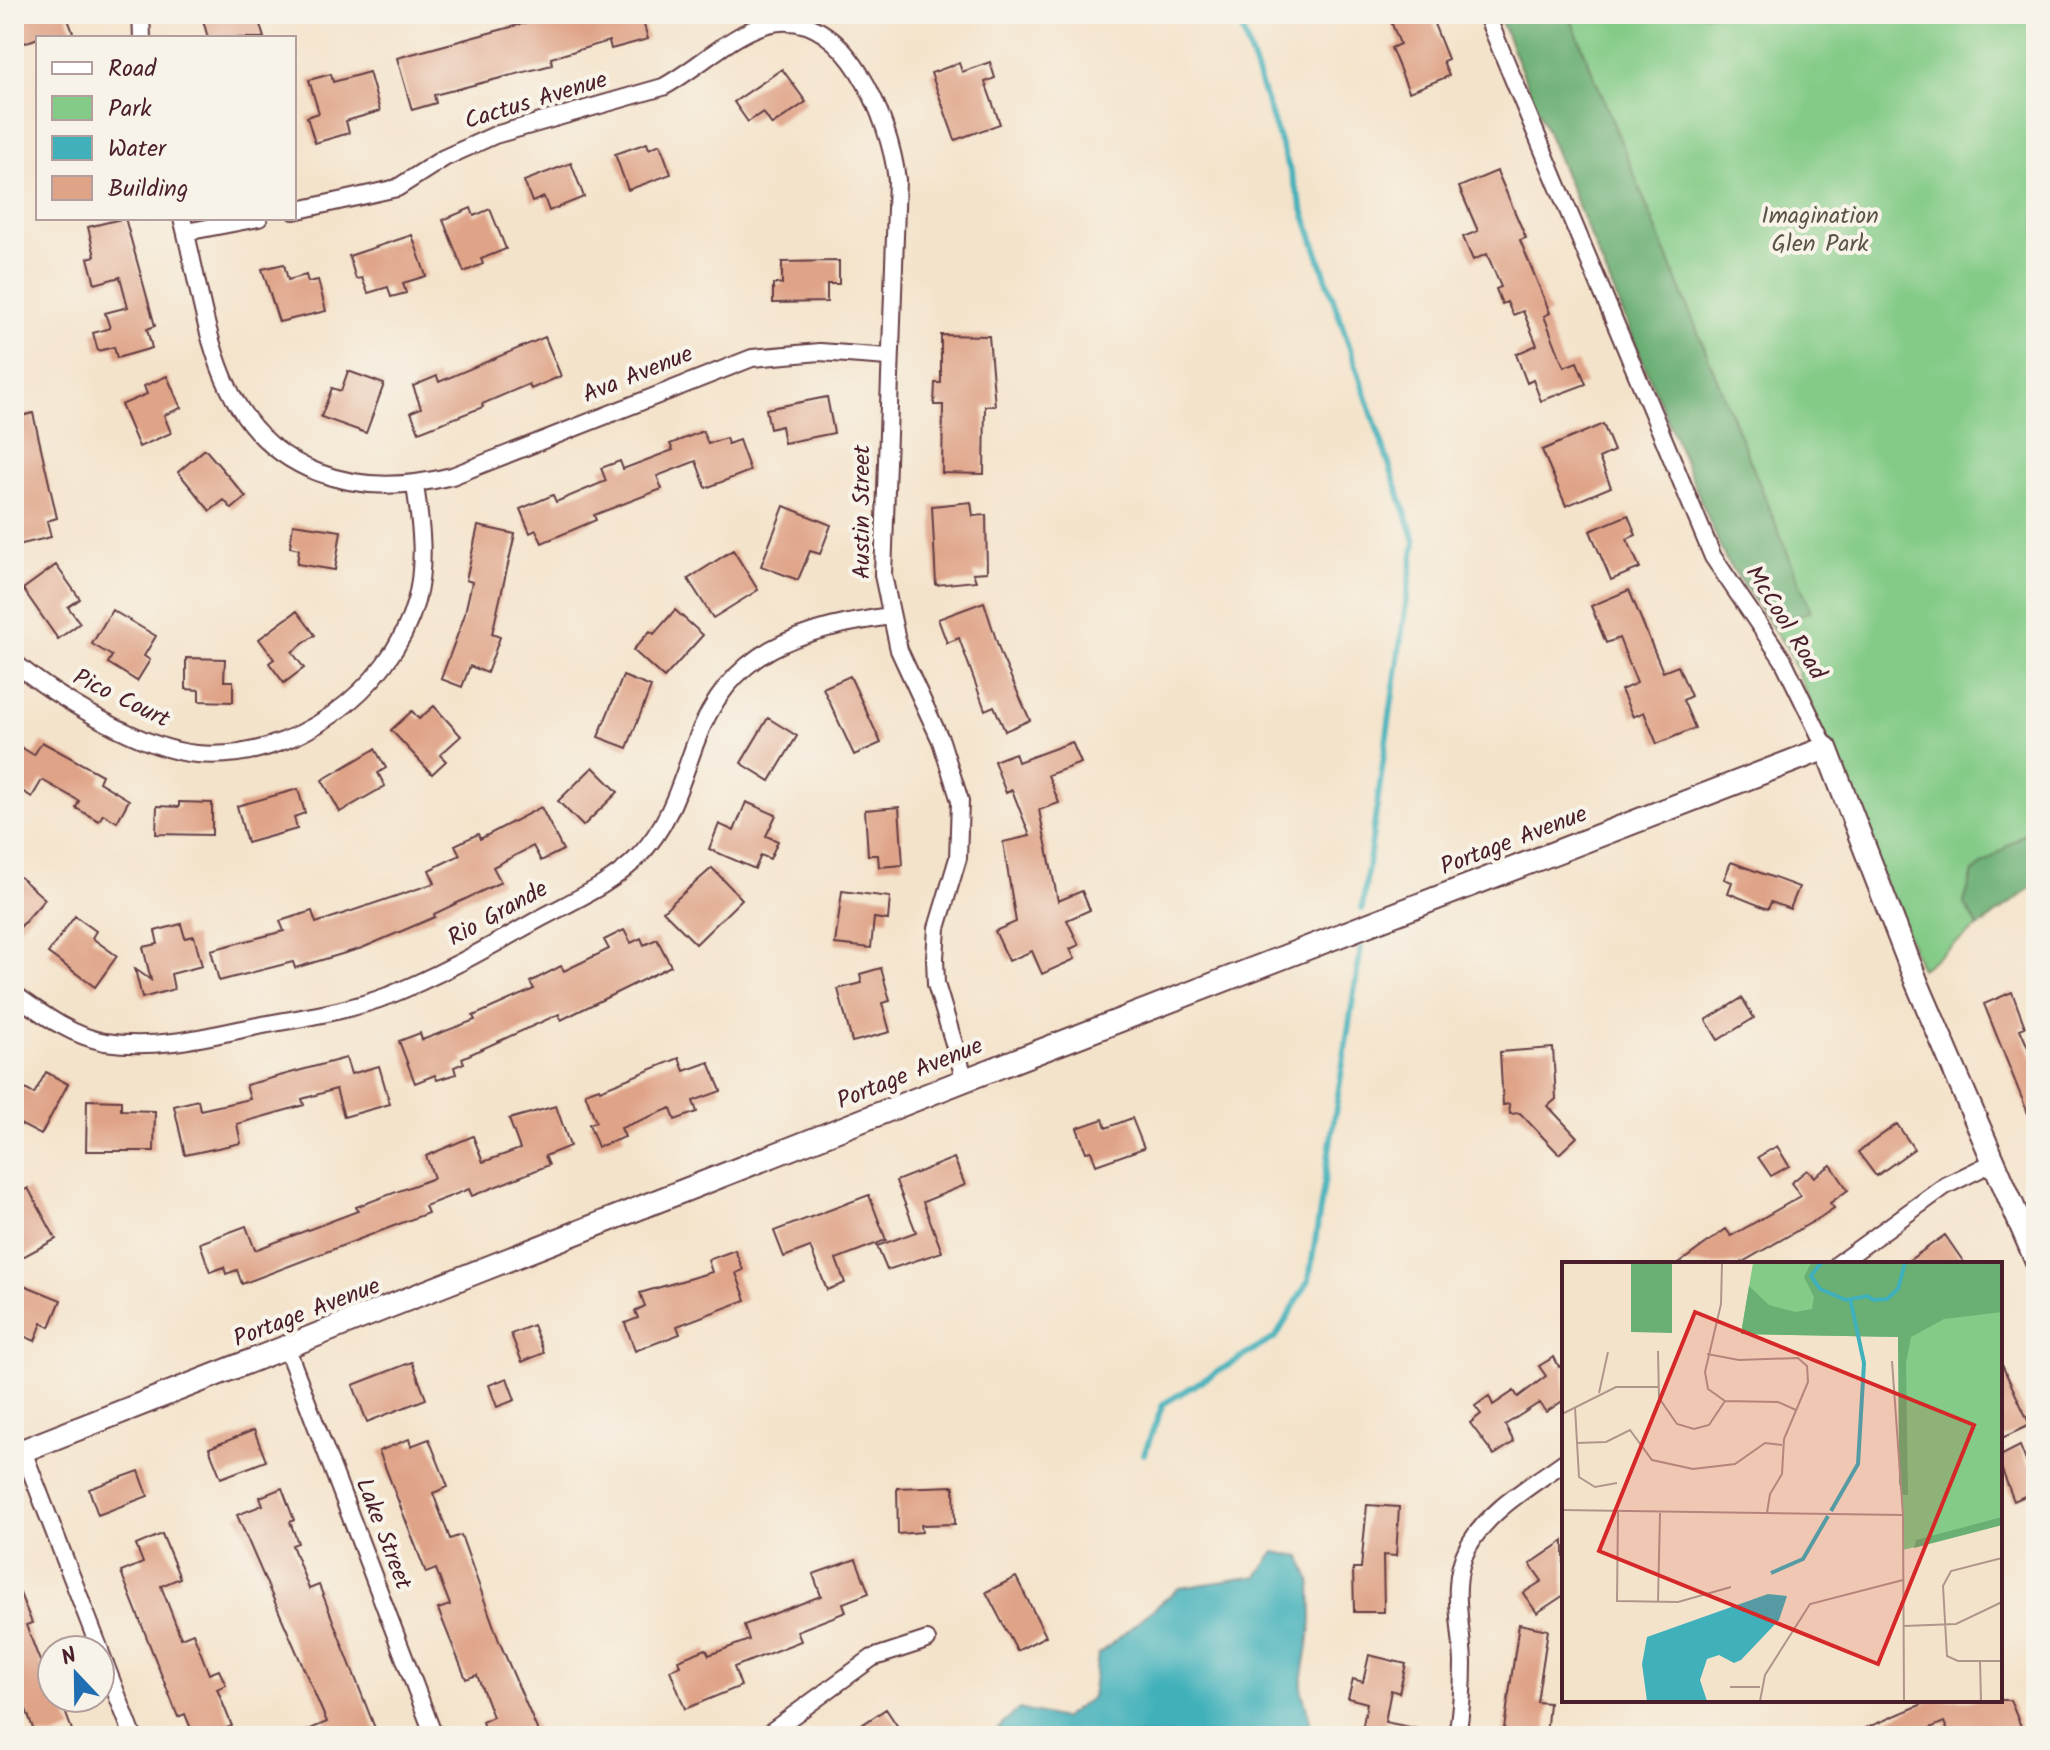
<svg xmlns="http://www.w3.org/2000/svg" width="2050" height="1750" viewBox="0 0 2050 1750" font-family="Kalam,sans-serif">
	<rect width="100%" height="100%" fill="#f7f3e8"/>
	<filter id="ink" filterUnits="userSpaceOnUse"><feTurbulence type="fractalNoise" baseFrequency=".0125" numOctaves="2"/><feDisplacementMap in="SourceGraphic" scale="16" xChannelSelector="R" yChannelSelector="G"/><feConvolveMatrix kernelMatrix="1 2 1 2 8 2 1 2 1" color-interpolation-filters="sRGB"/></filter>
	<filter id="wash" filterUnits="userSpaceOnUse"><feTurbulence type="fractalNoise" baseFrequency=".006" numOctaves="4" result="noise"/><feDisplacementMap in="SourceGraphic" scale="32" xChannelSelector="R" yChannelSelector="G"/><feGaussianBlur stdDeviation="1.8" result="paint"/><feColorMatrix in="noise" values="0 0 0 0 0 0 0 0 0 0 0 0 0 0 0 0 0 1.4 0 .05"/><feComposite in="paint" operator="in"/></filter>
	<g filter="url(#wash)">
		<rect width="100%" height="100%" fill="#f4e3cb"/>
		<path fill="#83cb87" stroke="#667559" stroke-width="2" d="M1498,14H2036V884L1921,969L1788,650L1725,558Z"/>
		<path fill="#6aaf74" stroke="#5a6750" stroke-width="2" d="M1498,14H1569L1811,611L1774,625L1725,558Z
			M2036,824V884L1979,927L1964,903L1973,872Z"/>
		<path fill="#40b0ba" stroke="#456872" stroke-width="2" d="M1275,1552L1301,1557L1311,1582L1312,1621L1301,1688L1312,1728L1310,1736H990L1019,1709L1062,1719L1092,1697L1098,1655L1179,1588L1257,1576Z"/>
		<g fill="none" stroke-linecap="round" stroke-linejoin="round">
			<path stroke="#40b0ba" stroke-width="6" d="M1237,14L1415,541L1362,909
				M1144,1454L1163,1404L1276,1337L1309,1280L1361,948"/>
		</g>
		<g id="blocks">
			<path fill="#dfa387" d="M14,14H66L75,38H38L19,45L14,32Z
				M225,14H257L264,38H208L203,20Z
				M559,14H641L648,39L611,49L609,41L551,58L552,65L434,95L436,103L412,110L397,58Z
				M1404,14H1430L1448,59L1443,61L1449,76L1409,92L1391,48L1400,44L1390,19Z
				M990,62L995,78L985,82L1000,124L955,140L931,73L959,63L962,72Z
				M782,69L806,102L772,125L763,112L748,122L734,102Z
				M369,72L380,111L346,121L349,133L315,143L307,117L319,113L309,80L331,74L333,82Z
				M647,143L649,149L660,144L671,174L628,190L615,154Z
				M571,163L584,197L549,211L544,197L532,202L524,181Z
				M1497,171L1526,238L1520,240L1550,313L1544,316L1564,367L1577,362L1586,384L1541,401L1533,380L1527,383L1516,354L1537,345L1523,311L1513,315L1507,302L1502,304L1496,289L1501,287L1487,254L1473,260L1463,237L1478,231L1459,187Z
				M471,208L474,216L490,209L506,249L481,259L483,264L464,272L443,220Z
				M125,218L155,326L147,329L152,348L117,358L114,347L98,351L93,333L110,328L105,313L128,307L120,277L95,284L88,258L95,256L88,227Z
				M412,235L426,276L403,283L406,293L391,297L388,287L368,293L362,278L356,279L349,256Z
				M839,261V284H827V302L773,303V284H782V262Z
				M284,264L288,280L306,275L308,282L318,280L326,311L279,322L262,269Z
				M941,335L989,336L995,406H985L984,474L942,473L943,405H934L935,383H941Z
				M545,337L561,376L531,389L529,384L482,404L483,407L419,432L411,412L421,408L413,386L437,376L439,382Z
				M348,371L384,384L366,433L321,417L332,388L341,391Z
				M167,376L181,408L164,415L171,433L139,447L121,405L147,394L144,386Z
				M827,397L834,433L784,443L781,426L770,429L766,409Z
				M33,413L57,518L47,521L51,537L14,546V418Z
				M1603,424L1614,451L1599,458L1611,487L1566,506L1542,450Z
				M703,431L708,444L726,438L728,444L739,440L750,471L706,488L696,461L657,476L662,489L594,515L596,520L542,543L536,530L530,533L520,509L553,495L556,502L606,481L601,468L620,461L623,469L673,450L670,444Z
				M205,449L246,497L232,509L224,500L210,511L178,472Z
				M971,502L973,516L986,515L987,572L973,573L976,581L936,585L932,506Z
				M784,506L831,525L820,554L810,551L798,580L761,566Z
				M1628,515L1636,535L1627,539L1640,568L1611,580L1590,531Z
				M293,524L341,531L335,570L297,564L299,549L290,547Z
				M478,526L515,534L492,634L500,637L487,673L470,666L462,687L441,679L464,617L472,582L466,580Z
				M733,550L758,590L713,618L688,579Z
				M56,565L80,599L68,607L80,623L58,639L23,589Z
				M1629,590L1663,672L1678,666L1691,696L1683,700L1695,728L1657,744L1644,712L1633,717L1621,690L1637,683L1619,638L1606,643L1591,606Z
				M984,602L1001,655L1030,720L1005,731L994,706L985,710L959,638L947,643L938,619Z
				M112,610L156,636L144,656L150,660L137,681L108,663L112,656L92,644Z
				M675,610L703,635L664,678L633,650L650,631L654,634Z
				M297,611L315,635L292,652L304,668L284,683L269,663L274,659L259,639Z
				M186,658L225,659L224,681H233V702L199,701V690L186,689Z
				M623,676L651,687L627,748L598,737Z
				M850,676L881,743L854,755L823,688Z
				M434,706L461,736L440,755L446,761L432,774L391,730L412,711L419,719Z
				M768,718L797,736L770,781L741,763Z
				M42,742L102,775L99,782L129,800L117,822L103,814L99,821L76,808L79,801L42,780L32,797L14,786V743L34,755Z
				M1072,742L1081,763L1048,775L1059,803L1039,810L1058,901L1082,891L1090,910L1067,920L1079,945L1070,949L1075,959L1042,974L1032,951L1009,961L995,931L1016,922L1003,842L1030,836L1012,790L1006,793L994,761L1015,753L1018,762Z
				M375,749L386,768L378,773L385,786L340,812L322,780Z
				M593,767L618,792L583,826L558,801Z
				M298,789L305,813L294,817L297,829L247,843L237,806Z
				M179,802L212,803V835L156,834L157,806L179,807Z
				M746,802L776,815L766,836L778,841L770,859L761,855L755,869L709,849L719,824L734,831Z
				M541,807L563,850L541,861L533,846L493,867L501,882L434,914L435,917L362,948L295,968L293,962L219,981L211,950L284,931L280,921L312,911L316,923L435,883L429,870L460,855L455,845L478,834L480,839Z
				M899,807L903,865L879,867L878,855H868L865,810Z
				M1731,862L1799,887L1790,909L1771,902L1768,909L1728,893L1732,882L1724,879Z
				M712,868L742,899L696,944L663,911Z
				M14,872L45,899L14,934Z
				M842,891L890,897L888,920L874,918L871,948L835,944Z
				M75,916L96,931L92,938L117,956L95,987L48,953Z
				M181,924L185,938L194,936L202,966L171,974L174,989L142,998L135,969L151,980L143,947L158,944L155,931Z
				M624,930L631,943L641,938L644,945L657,939L671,966L561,1020L559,1014L462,1058L464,1063L454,1067L456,1074L437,1080L435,1075L415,1083L399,1041L420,1033L422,1040L475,1020L473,1016L534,989L530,982L561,966L564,971L609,949L604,940Z
				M881,968L890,1001L882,1003L890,1032L852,1042L838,989L862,983L860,974Z
				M2012,992L2025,1027L2020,1029L2036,1066L2035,1131L1984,1004Z
				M1742,998L1754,1018L1718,1040L1706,1020Z
				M1553,1048L1556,1099L1548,1106L1577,1137L1559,1154L1520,1113L1510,1114L1509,1104L1503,1105L1500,1052Z
				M346,1058L351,1074L379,1066L390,1104L344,1117L336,1089L302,1099L304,1105L237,1124L241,1143L185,1155L174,1106L198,1100L200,1110L250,1099L246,1085Z
				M679,1058L684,1071L709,1062L721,1091L693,1101L697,1112L675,1120L671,1108L621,1128L625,1137L598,1147L589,1124L596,1122L585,1093L599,1088L600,1090Z
				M46,1072L68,1084L41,1135L14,1121V1083L34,1094Z
				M87,1100L121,1101V1110L155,1111L154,1151H86Z
				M556,1106L570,1146L545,1156L549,1165L472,1196L469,1189L425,1206L428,1213L242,1284L237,1270L226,1274L224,1267L210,1272L200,1243L246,1226L255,1250L358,1211L356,1207L434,1178L426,1156L473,1136L483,1162L520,1149L509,1119Z
				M1132,1118L1144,1148L1096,1165L1091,1151L1086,1152L1077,1128L1103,1119L1106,1128Z
				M1897,1124L1914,1149L1876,1176L1858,1152Z
				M1777,1146L1789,1166L1771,1176L1758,1157Z
				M954,1158L965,1185L923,1202L942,1252L887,1270L877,1246L916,1232L896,1181Z
				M1831,1165L1848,1190L1830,1203L1834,1208L1821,1217L1739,1264H1678L1726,1229L1731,1236L1801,1196L1791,1183L1807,1170L1814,1177Z
				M28,1188L56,1239L19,1259L14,1250V1196Z
				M869,1195L886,1240L836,1259L845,1283L827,1290L810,1247L784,1257L774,1231Z
				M1945,1235L1965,1264H1904Z
				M735,1250L743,1270L736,1273L746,1300L677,1326L680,1334L635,1351L625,1323L638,1318L635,1311L645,1306L640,1293L712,1272L708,1260Z
				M14,1281L61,1300L50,1327L42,1323L35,1341L14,1332Z
				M533,1325L544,1353L522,1362L511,1334Z
				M1554,1357L1559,1367L1564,1363V1400L1546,1412L1539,1403L1505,1425L1514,1442L1494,1455L1470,1423L1481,1414L1475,1406L1489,1396L1493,1405L1514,1391L1518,1397L1546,1376L1539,1366Z
				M412,1362L426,1399L367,1422L353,1385Z
				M2002,1365L2030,1425L2000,1439V1366Z
				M507,1378L515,1400L497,1407L489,1385Z
				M254,1430L266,1461L221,1478L209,1448Z
				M409,1439L411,1446L429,1439L448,1487L433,1493L450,1539L461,1535L499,1641L540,1736H487L482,1722L493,1717L477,1675L466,1679L438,1609L450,1605L436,1569L426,1573L379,1451Z
				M2020,1446L2028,1466L2036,1463V1491L2014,1501L2000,1465V1456Z
				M139,1471L148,1496L98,1515L89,1489Z
				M954,1486L955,1524L921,1525L922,1532L898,1534L897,1488Z
				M282,1488L294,1520L290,1522L298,1543L292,1545L309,1589L319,1585L378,1736H294L327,1722L237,1515L263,1505L260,1497Z
				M1367,1505L1399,1507L1396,1556L1383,1555L1384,1612H1354L1353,1568H1361Z
				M162,1534L180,1578L161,1586L181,1638L193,1633L209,1674L219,1670L226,1685L217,1689L232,1726L205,1736H194L185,1714L178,1717L121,1572L143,1563L136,1545Z
				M1564,1541V1595L1537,1613L1523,1593L1542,1581L1530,1564Z
				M856,1559L869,1593L843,1603L846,1612L797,1631L801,1641L734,1667L741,1686L685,1709L670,1670L680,1666L678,1660L706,1649L709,1655L749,1640L744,1625L821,1596L813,1574Z
				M1016,1577L1046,1636L1017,1651L986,1592Z
				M14,1579L32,1623L26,1625L45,1674L52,1671V1698H60L72,1730L57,1736H36L14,1677Z
				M1519,1624L1548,1630L1537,1702L1549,1703L1546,1736H1503Z
				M1369,1655L1406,1664L1399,1693L1391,1690L1385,1722L1415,1728L1414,1736H1361L1367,1703L1348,1698L1353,1679L1363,1682Z
				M1932,1700H2010L2025,1736H1950L1944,1722L1912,1736H1847Z
				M886,1709L904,1736H845Z"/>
		</g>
	</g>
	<g filter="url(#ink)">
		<use href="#blocks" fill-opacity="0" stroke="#643c43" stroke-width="2"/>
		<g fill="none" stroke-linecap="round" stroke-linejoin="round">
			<defs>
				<path id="street" d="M141,14L142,38
					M1486,14L1713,557L1783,660L1826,748
					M294,211L397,188L444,158L495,135L663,87C697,69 732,33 768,24C846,4 890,121 897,180L883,575L899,650L941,741L960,801L958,858L937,928L935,958L936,984L965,1080
					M182,218C196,270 203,328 224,378C265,475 357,500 452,476L752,358L820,352L888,357
					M186,232L259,218
					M14,662C55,697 144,750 197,754C291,763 391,691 416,601C426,563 421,524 415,486
					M14,994C41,1013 71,1036 105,1042C152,1049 197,1039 243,1029C291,1019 344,1013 390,995C443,974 492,945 541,918C574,900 612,884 638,857C670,824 680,785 695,744C730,648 798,630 890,616
					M1838,1264L1945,1186L1994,1162
					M287,1349L434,1736
					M23,1451L100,1650
					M100,1651L133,1736
					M765,1736L872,1658L927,1640
					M1457,1736C1461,1712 1463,1687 1463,1663C1462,1625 1449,1583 1468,1547C1488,1510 1531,1486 1564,1462"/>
				<path id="secondary" d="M14,1454L965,1080L1826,748L1917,983L2036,1260"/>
			</defs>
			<use href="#street" stroke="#643c43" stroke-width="20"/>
			<use href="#secondary" stroke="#643c43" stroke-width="26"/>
			<use href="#street" stroke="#fff" stroke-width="16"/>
			<use href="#secondary" stroke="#fff" stroke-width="22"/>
		</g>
	</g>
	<g text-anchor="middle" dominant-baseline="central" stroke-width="8" stroke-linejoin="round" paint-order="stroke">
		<g font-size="24" fill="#4a1f2b" stroke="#f7f3e8">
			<text transform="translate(536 101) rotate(-17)">Cactus Avenue</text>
			<text transform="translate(638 375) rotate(-22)">Ava Avenue</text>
			<text transform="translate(862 512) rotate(-90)">Austin Street</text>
			<text transform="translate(1785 623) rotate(58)">McCool Road</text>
			<text transform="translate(121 699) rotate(26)">Pico Court</text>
			<text transform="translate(1514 841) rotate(-21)">Portage Avenue</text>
			<text transform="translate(498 914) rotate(-29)">Rio Grande</text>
			<text transform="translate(910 1074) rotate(-22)">Portage Avenue</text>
			<text transform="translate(307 1313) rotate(-21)">Portage Avenue</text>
			<text transform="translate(383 1534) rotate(69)">Lake Street</text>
		</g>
		<g font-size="24" fill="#5b5347" stroke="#f7f3e8">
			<text x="1820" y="216">Imagination<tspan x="1820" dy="28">Glen Park</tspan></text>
		</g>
	</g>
	<g transform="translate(1562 1262)">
		<rect width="440" height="440" fill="#f4e3cb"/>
		<path d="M191,1H440V263L341,288L336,75L179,72Z" fill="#83cb87"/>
		<path d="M69,1H110V71L69,70ZM249,1H440V50L382,57L349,75L344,101L346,233H340L337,221L336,75L179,72L187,24L207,43L233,50L250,47L252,35L242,15ZM440,255V263L352,286L354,278Z" fill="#6aaf74"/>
		<path d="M206,332L225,334L217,358L179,398L172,401L157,393L145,397L138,418L145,439H85L80,402L85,375Z" fill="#40b0ba"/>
		<path fill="none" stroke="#40b0ba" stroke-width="4" d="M259,1L249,14L258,27L284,38L305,34L312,38L325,37L336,27L343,1M269,249L296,202L302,101L288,36M209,311L241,297L266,254"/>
		<path fill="none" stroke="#b0958b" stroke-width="2" d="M160,1L159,42L143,110L146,127L163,139L216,140L234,148M96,89L97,136L115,162L132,167L147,163L163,139M145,92L177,98L236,96L245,104L246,120L222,177L220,212L208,232L205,251M330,99L341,253L342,439M37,131L46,90M13,145L17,215L33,225L55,221M0,152L54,125H97M14,181L44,180L68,168L90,198L131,207L173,202L203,181L220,183M0,248L341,253M56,249L55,339L116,340L169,325M440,296L389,309L381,324L385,394L396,399H440M96,340L98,251M342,364L394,362L440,340M418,399L419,439M168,425H198M198,439L203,413L248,342L341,318"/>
		<path fill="#d62828" fill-opacity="0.15" stroke="#d62828" stroke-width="4" d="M133,50L412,163L316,402L37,289Z"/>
		<rect width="440" height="440" fill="none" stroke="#4a1f2b" stroke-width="4"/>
	</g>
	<rect width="2050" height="1750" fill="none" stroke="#f7f3e8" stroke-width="48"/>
	<rect x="36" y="36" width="260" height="184" fill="#f7f3e8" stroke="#b29e9c" stroke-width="2"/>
	<rect x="52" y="62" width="40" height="12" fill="#ffffff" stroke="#b29e9c" stroke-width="2"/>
	<text x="108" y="76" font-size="24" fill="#4a1f2b">Road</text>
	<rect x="52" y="96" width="40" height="24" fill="#83cb87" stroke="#b29e9c" stroke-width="2"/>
	<text x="108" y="116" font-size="24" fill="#4a1f2b">Park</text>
	<rect x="52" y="136" width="40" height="24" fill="#40b0ba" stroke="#b29e9c" stroke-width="2"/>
	<text x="108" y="156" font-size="24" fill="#4a1f2b">Water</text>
	<rect x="52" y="176" width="40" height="24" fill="#dfa387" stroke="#b29e9c" stroke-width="2"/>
	<text x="108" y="196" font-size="24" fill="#4a1f2b">Building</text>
	<g transform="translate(76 1674) rotate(338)"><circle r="38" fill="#f7f3e8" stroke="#b29e9c" stroke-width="2"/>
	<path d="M0-6L14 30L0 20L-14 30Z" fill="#1f6fb2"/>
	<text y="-12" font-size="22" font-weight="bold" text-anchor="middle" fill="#4a1f2b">N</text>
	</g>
</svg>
